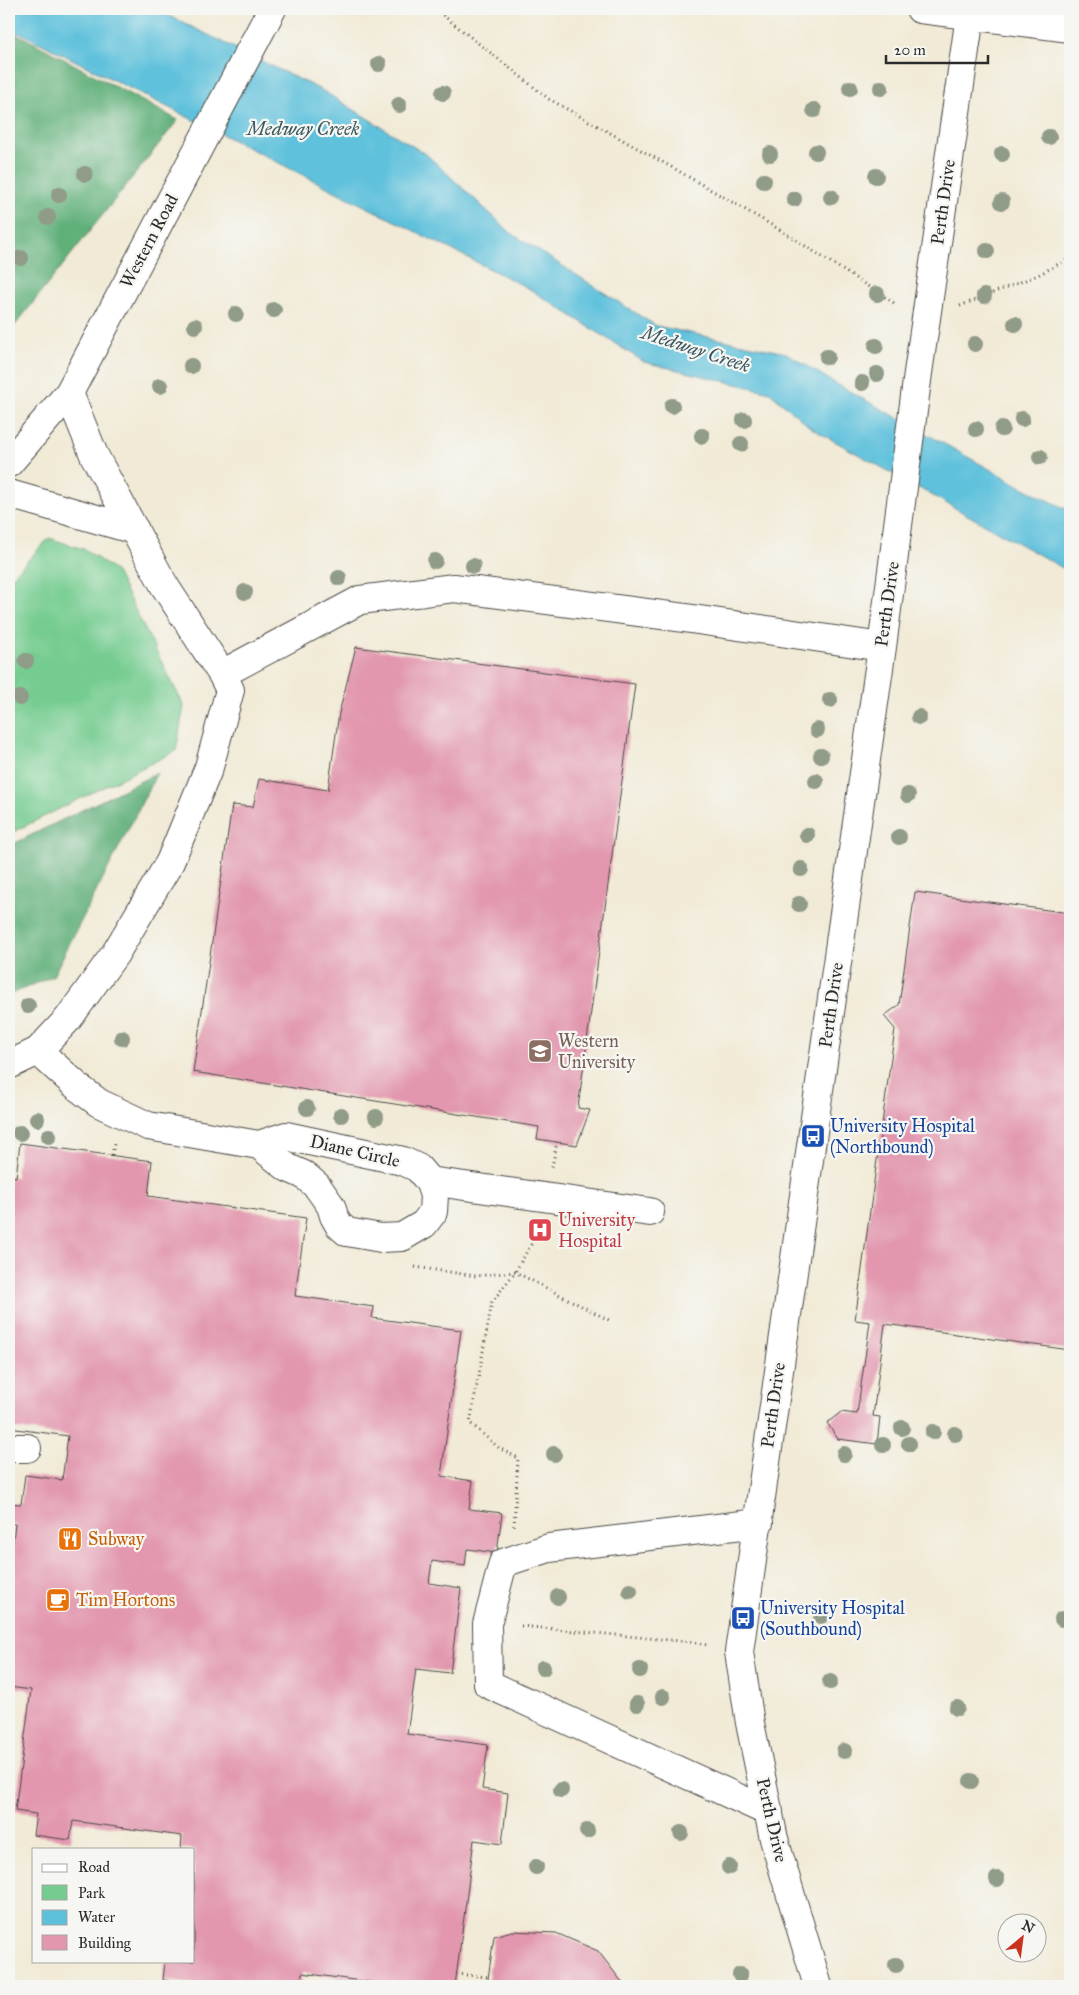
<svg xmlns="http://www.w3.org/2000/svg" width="1079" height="1995" viewBox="0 0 1079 1995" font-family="'IM FELL Great Primer',serif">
	<rect width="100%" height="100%" fill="#f6f6f2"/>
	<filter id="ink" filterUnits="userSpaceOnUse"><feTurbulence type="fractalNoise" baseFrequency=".02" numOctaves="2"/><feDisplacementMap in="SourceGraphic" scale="10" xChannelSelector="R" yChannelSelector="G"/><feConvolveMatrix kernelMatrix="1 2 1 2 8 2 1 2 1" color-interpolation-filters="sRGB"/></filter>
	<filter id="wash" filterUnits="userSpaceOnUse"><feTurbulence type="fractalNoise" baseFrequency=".0096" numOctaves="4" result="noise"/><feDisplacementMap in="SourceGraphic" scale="20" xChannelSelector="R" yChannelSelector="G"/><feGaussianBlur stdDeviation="1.12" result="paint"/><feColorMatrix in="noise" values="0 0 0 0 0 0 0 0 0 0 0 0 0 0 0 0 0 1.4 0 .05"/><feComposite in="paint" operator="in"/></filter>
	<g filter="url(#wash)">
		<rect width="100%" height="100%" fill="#f1ead6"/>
		<path fill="#75cc90" stroke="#507c5e" d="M49,538L86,550L116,572L184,706L176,751L9,834V580Z"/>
		<path fill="#60b07a" stroke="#466e52" d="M9,33L21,36L178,120L9,333Z
			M157,773L53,976L9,995V846Z"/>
		<path fill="#5ec1dc" stroke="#447684" d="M9,9H155L325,92L427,155L511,233L656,326L786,353L833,382L1020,486L1070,511V572L811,428L770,392L644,362L528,288L22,34L9,31Z"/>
		<g id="blocks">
			<path fill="#e297ae" d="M356,647L635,684L578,1108L590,1110L577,1145L537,1139L539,1127L193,1072L232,805L253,807L259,779L328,790L339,713Z
				M915,892L1070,913V1350L885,1324L873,1416L880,1417L877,1444L838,1439L827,1423L841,1412L857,1414L870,1322L855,1320L895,1029L884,1016L899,1005Z
				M20,1143L152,1161L148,1196L306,1218L295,1296L374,1307L372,1318L461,1330L441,1476L473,1481L469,1509L502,1513L497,1553L467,1549L465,1566L432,1561L429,1583L461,1588L450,1673L416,1669L407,1734L488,1745L482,1789L508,1793L502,1844L474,1840L455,1986H398L302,1973L300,1986H205L163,1980L165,1961H194V1849H181L182,1836L73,1821L70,1840L33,1835L36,1814L15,1811L31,1690L9,1687V1572L15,1524L9,1523V1503L21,1504L25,1475L62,1480L68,1436L9,1428V1176L16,1177Z
				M512,1931L556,1933L598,1951L625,1986H487L494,1936Z"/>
		</g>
	</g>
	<g filter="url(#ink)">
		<use href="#blocks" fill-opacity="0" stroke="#494845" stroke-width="1"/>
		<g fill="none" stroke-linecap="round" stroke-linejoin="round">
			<defs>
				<path id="minor" d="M9,494L135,530
					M222,674L360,600L454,588L685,618L882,647
					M38,1051L79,1088L99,1103L148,1126L259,1145L286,1136L403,1161L418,1168L429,1181L434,1195L433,1212L424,1224L402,1237L381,1238L347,1232L339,1225L334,1216L331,1206L317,1186L304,1175L288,1168L259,1145
					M9,1065L38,1051L68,1019L115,954L170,862L209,767L230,690L222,674L164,585L94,455L69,393
					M429,1181L650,1212
					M9,1448H27
					M759,1523L549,1548L503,1563L487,1624L488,1684L769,1812
					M818,1986L774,1839L750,1723L739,1652L882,647L918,373L971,9"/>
				<path id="major" d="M920,9L1070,28
					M9,463L69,393L272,9"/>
			</defs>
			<use href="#minor" stroke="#494845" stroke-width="30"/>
			<use href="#major" stroke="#494845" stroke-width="30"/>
			<path stroke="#494845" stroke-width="3" stroke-dasharray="1 4" stroke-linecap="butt" d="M435,9L549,99L675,169L782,231L894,303
				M960,306L1038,275L1070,258
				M867,1145L874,1146
				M112,1155L114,1144
				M552,1167L557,1142
				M415,1267L476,1276L515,1272L609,1320
				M514,1526L518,1458L499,1448L470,1423L492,1302L515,1272L540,1229
				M521,1626L691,1642L707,1645
				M456,1974L488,1977"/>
			<use href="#minor" stroke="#fff" stroke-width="28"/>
			<use href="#major" stroke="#fff" stroke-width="28"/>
		</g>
		<g fill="#909b88">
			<circle cx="379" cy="64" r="8"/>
			<circle cx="850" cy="88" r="8"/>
			<circle cx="881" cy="88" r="8"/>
			<circle cx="443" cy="93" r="8"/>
			<circle cx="399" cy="105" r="8"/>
			<circle cx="814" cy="110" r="8"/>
			<circle cx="1049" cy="137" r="8"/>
			<circle cx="816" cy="152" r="8"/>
			<circle cx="770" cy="154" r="8"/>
			<circle cx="1002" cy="154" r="8"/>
			<circle cx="85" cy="174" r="8"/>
			<circle cx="876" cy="176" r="8"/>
			<circle cx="764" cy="181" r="8"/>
			<circle cx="59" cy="195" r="8"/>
			<circle cx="831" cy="197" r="8"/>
			<circle cx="794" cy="199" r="8"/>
			<circle cx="1002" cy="202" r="8"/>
			<circle cx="48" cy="217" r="8"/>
			<circle cx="987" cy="251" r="8"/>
			<circle cx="21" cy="258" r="8"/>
			<circle cx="877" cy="294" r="8"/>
			<circle cx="984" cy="296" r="8"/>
			<circle cx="274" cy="310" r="8"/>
			<circle cx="236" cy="314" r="8"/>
			<circle cx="1015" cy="324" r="8"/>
			<circle cx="195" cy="326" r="8"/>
			<circle cx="975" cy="344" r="8"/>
			<circle cx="876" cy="346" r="8"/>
			<circle cx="827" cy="357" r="8"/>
			<circle cx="191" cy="366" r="8"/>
			<circle cx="877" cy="374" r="8"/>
			<circle cx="862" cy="383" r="8"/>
			<circle cx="160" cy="386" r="8"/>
			<circle cx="672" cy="406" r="8"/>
			<circle cx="1022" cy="419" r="8"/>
			<circle cx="744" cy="420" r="8"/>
			<circle cx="976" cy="429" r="8"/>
			<circle cx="1002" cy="429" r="8"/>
			<circle cx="702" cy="436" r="8"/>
			<circle cx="741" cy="444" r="8"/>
			<circle cx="1040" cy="457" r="8"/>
			<circle cx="435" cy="561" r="8"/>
			<circle cx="473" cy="566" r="8"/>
			<circle cx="339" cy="578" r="8"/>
			<circle cx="245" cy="592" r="8"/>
			<circle cx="26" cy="661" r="8"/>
			<circle cx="20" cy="698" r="8"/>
			<circle cx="830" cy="700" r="8"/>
			<circle cx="919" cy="717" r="8"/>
			<circle cx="817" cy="730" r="8"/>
			<circle cx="821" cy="756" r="8"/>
			<circle cx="816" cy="781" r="8"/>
			<circle cx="908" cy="795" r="8"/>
			<circle cx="807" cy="835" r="8"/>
			<circle cx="899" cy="837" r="8"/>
			<circle cx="801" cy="869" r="8"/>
			<circle cx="799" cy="904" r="8"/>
			<circle cx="28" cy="1006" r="8"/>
			<circle cx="122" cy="1038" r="8"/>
			<circle cx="307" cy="1108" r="8"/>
			<circle cx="341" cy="1115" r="8"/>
			<circle cx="376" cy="1117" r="8"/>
			<circle cx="37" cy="1119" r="8"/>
			<circle cx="20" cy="1133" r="8"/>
			<circle cx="49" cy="1136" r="8"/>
			<circle cx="902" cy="1428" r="8"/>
			<circle cx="933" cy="1432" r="8"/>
			<circle cx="955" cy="1434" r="8"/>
			<circle cx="909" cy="1444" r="8"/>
			<circle cx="883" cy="1445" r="8"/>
			<circle cx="554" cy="1454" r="8"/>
			<circle cx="844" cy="1454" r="8"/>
			<circle cx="630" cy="1591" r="8"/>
			<circle cx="558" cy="1597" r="8"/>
			<circle cx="821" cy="1616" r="8"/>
			<circle cx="1062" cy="1619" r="8"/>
			<circle cx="543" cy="1668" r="8"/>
			<circle cx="640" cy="1670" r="8"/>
			<circle cx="830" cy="1682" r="8"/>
			<circle cx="663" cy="1697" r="8"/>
			<circle cx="637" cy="1704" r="8"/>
			<circle cx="957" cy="1708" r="8"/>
			<circle cx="844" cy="1751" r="8"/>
			<circle cx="971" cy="1781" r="8"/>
			<circle cx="561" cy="1790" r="8"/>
			<circle cx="587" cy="1831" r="8"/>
			<circle cx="681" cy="1833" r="8"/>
			<circle cx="536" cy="1867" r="8"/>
			<circle cx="729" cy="1867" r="8"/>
			<circle cx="997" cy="1879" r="8"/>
			<circle cx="896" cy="1965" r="8"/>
			<circle cx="740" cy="1975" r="8"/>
		</g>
	</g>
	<defs>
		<symbol id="university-square" viewBox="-11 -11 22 22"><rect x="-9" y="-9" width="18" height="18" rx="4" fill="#8d6e63" stroke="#f6f6f2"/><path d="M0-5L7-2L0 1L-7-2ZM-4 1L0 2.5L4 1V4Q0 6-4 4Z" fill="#fff"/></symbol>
		<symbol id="bus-square" viewBox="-11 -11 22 22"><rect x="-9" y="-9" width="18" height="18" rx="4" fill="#1a4fb4" stroke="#f6f6f2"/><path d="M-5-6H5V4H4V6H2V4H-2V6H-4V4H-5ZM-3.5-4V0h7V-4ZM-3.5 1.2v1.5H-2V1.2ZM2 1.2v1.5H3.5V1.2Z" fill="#fff"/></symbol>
		<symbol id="hospital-square" viewBox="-11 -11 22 22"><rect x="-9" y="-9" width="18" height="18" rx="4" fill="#e0444e" stroke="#f6f6f2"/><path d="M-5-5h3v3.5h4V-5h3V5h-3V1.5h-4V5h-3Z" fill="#fff"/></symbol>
		<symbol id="restaurant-square" viewBox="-11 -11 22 22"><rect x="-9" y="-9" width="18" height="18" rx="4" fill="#e8710a" stroke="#f6f6f2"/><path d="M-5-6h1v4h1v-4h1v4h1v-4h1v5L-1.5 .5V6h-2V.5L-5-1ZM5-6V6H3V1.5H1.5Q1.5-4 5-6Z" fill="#fff"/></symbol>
		<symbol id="cafe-square" viewBox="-11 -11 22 22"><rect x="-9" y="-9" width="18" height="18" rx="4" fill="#e8710a" stroke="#f6f6f2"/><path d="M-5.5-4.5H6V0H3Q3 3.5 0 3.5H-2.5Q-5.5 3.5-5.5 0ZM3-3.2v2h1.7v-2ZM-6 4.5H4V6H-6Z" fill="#fff"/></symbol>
	</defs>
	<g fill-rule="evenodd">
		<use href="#university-square" x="526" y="1037" width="28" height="28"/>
		<use href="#bus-square" x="799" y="1122" width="28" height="28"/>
		<use href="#hospital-square" x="526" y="1216" width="28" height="28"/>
		<use href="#restaurant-square" x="56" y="1525" width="28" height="28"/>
		<use href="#cafe-square" x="44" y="1586" width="28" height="28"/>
		<use href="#bus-square" x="729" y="1604" width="28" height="28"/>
	</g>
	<g text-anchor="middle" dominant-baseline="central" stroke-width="4.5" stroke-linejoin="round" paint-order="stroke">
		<g font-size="18" fill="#2b2b2b" stroke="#f6f6f2">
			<text transform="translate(943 202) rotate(-82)">Perth Drive</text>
			<text transform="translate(149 241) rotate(-62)">Western Road</text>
			<text transform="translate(887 604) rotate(-82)">Perth Drive</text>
			<text transform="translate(831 1005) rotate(-82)">Perth Drive</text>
			<text transform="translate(355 1151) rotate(13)">Diane Circle</text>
			<text transform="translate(773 1405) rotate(-82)">Perth Drive</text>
			<text transform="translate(772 1820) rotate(77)">Perth Drive</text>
		</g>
		<g font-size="18" fill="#785e54" stroke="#f6f6f2" text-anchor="start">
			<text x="558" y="1041">Western<tspan x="558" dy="21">University</tspan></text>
		</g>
		<g font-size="18" fill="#164399" stroke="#f6f6f2" text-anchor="start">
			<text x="830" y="1126">University Hospital<tspan x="830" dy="21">(Northbound)</tspan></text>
			<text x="760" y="1608">University Hospital<tspan x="760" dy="21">(Southbound)</tspan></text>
		</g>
		<g font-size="18" fill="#be3a42" stroke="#f6f6f2" text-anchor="start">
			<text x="558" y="1220">University<tspan x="558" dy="21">Hospital</tspan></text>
		</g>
		<g font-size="18" fill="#c56008" stroke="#f6f6f2" text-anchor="start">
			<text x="88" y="1539">Subway</text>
			<text x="76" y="1600">Tim Hortons</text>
		</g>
		<g font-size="19" font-style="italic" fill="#3a5860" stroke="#f6f6f2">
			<text x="303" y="128">Medway Creek</text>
			<text transform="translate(696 349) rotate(18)">Medway Creek</text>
		</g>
	</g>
	<rect width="1079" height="1995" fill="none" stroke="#f6f6f2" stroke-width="30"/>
	<rect x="32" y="1848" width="162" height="115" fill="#f6f6f2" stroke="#a5a5a2"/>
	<rect x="42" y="1864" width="25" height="8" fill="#ffffff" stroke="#a5a5a2"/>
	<text x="78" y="1872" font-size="15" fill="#2b2b2b">Road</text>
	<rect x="42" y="1885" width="25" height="15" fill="#75cc90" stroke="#a5a5a2"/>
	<text x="78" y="1898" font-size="15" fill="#2b2b2b">Park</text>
	<rect x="42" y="1910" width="25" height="15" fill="#5ec1dc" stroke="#a5a5a2"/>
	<text x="78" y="1922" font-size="15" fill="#2b2b2b">Water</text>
	<rect x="42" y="1935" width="25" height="15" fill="#e297ae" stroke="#a5a5a2"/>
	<text x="78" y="1948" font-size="15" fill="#2b2b2b">Building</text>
	<g transform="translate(1022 1938) rotate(29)"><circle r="24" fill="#f6f6f2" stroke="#a5a5a2"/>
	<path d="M0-4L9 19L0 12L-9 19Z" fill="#c8321e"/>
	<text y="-8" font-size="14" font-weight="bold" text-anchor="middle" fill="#2b2b2b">N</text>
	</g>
	<path d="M886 55v8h102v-8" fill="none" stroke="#2b2b2b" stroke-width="2.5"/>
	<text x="894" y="55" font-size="15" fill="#2b2b2b" stroke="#f6f6f2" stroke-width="4" paint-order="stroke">20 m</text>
</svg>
